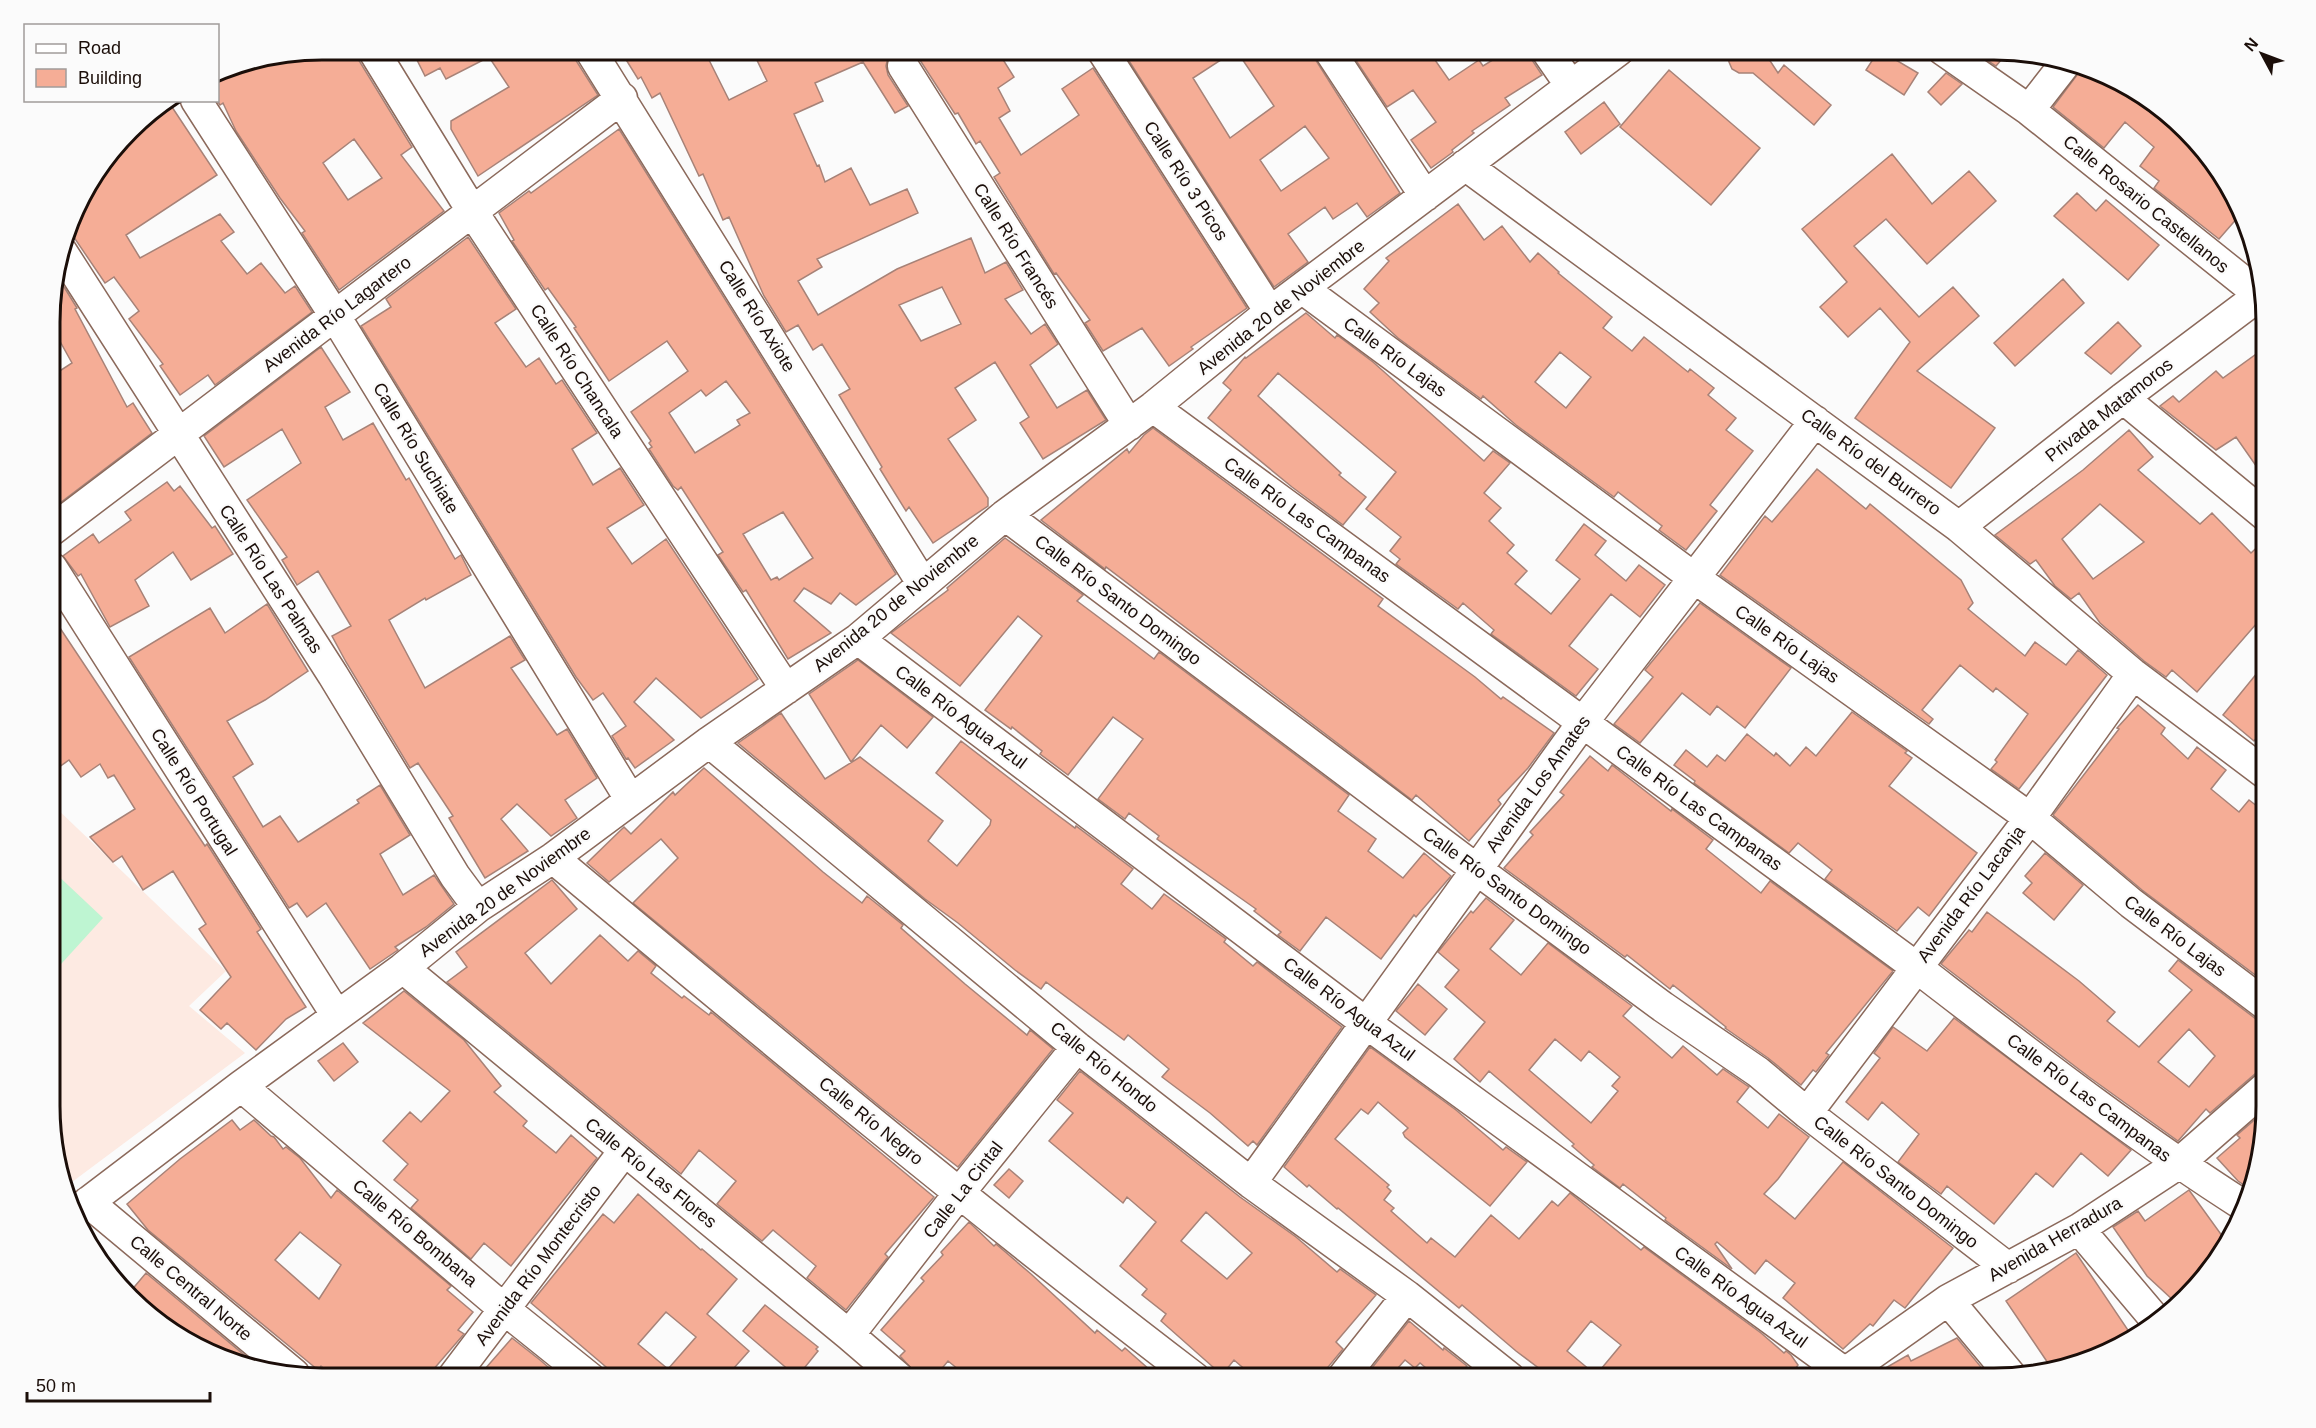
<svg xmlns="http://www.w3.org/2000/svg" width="2316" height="1428" viewBox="0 0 2316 1428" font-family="Arial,sans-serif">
	<rect width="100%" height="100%" fill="#fbfbfb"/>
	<path fill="#fdeae2" d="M52,804L226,971L189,1006L245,1053L68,1185L52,1142Z"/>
	<path fill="#bef5d2" d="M52,870L103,918L52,974Z"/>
	<path fill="#f5ad96" stroke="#a78277" stroke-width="1.5" fill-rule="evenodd" d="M322,50H356L358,59L412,147L401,155L444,211L339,290L302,233L305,231L280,198L236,131L223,103L220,105L218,102V70ZM354,139L382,178L348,200L323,163Z
		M428,50H573L575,59L598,95L478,176L451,129V121L509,87L489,57L446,79L440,68L425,76L415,56Z
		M620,50H704L729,100L767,81L752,50H900L893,52L888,57L886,66L888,75L908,106L895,113L863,62L815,83L823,101L794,114L817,166L819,165L825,182L851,168L870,205L907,189L918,213L817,259L822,267L798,281L818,315L897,269L971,238L985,273L1006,262L1023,290L1005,299L1031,334L1045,324L1058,344L1030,365L1057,408L1087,390L1106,420L1043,459L1020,423L1029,417L995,362L955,388L976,420L948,439L988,498V506L933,543L909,507L906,511L880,469L882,467L839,395L850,389L822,344L813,350L798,325L786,332L764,296L729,217L723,220L703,174L699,176L660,93L652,98L641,77L638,79ZM942,287L961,324L921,341L899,305Z
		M906,50H997L1014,77L998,88L1010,111L999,118L1021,155L1079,115L1062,89L1093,68L1247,308L1191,347L1193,349L1169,366L1142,328L1103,351L1085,323L1090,320L1056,273L1054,274L994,177L1000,173L980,141L976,144L958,113L955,114L918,57L912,51Z
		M1122,50H1312L1315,59L1400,193L1367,217L1357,203L1333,219L1325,207L1288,234L1308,262L1274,287ZM1236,50L1274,106L1230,138L1193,78ZM1305,126L1329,158L1281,191L1260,160Z
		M1349,50H1428L1449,80L1479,60L1483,66L1509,50H1529L1532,60L1542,75L1505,98L1510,105L1472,131L1474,133L1452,150L1453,152L1431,168L1411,140L1436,122L1413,90L1387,107Z
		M1727,50H1763L1778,73L1784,65L1831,105L1814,125L1753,73H1739L1732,69L1729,62Z
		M1879,50L1918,73L1904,95L1866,70Z
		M1972,50H1995L2009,51L1996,66Z
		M2083,67L2145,95L2230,186L2239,216L2219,239L2154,188L2159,181L2140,166L2154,147L2125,122L2104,148L2053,107Z
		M1669,70L1760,148L1711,205L1620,127Z
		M1946,73L1962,84L1941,105L1928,92Z
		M1604,102L1620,124L1581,154L1565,132Z
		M170,104L217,175L126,235L140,258L220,214L234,232L221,241L247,274L261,263L285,293L295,286L312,312L215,385L208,375L180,395L160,366L163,364L129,319L139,311L114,277L105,283L69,230L78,201L142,117L159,107L161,110Z
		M619,129L896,574L856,605L840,593L831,604L804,588L794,601L831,633L788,659L746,590L743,592L718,555L723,552L681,487L678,490L673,486L649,449L652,447L649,443L651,441L631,412L688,371L667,341L609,381L574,328L576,327L548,288L545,290L512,241L514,240L499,213L529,191L531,193ZM726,381L750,413L737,420L740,425L695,453L669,413L701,390L706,396ZM783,512L813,558L779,580L777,577L771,580L743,534Z
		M1892,154L1932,204L1969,171L1996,201L1927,264L1886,219L1854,246L1919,317L1953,287L1979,316L1917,371L1995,428L1951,488L1855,418L1910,342L1880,308L1848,337L1820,307L1847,282L1802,229Z
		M2077,193L2096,211L2106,200L2159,245L2128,280L2054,216Z
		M1458,204L1484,240L1502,226L1530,262L1538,253L1559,272L1558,273L1612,317L1603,328L1632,351L1644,337L1688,372L1690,369L1714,388L1708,395L1736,418L1726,430L1753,451L1710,505L1717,511L1686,550L1659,530L1662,526L1618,492L1614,497L1516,425L1483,396L1481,399L1398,338L1370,312L1379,303L1364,289L1389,261L1386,258ZM1560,352L1591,377L1566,408L1535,382Z
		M468,237L516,309L495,323L526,367L539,358L556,384L562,380L597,433L572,449L593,485L620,468L644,505L607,528L632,564L666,539L758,679L701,718L656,678L634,702L674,740L635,768L628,758L626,759L612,736L626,726L603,693L593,700L576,677L361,326L391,307L386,299Z
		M56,274L77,308L75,309L127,407L133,403L152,433L52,509V376L72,363L52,327V286Z
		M2063,279L2084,303L2015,366L1994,343Z
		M1306,313L1335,338L1337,335L1373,362L1484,461L1493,451L1510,463L1484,493L1501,508L1489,521L1514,545L1507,553L1527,571L1515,584L1551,614L1580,579L1556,560L1584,524L1606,541L1595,555L1626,581L1639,565L1665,585L1640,617L1611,594L1569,646L1598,669L1576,696L1491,634L1494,630L1463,603L1458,609L1396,564L1400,559L1390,551L1401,537L1366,509L1396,472L1278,373L1258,396L1341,473L1339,475L1366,497L1343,525L1292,487L1208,418L1231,390L1223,383L1245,357L1246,358Z
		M2118,322L2141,346L2111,374L2085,353Z
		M321,347L350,392L325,407L343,440L373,423L406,480L409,478L455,559L461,555L471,575L426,600L425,598L389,620L425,688L510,636L525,660L511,668L557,735L567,729L597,778L565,800L577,818L551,836L517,804L501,819L528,851L485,878L449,818L453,816L418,763L410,768L346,662L332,636L351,626L318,571L297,585L282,560L287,557L247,500L301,463L282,429L224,467L204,436Z
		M2266,347V480L2236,437L2216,450L2160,406L2173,396L2179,402L2216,371L2223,378Z
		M1153,428L1383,599L1378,606L1475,677L1501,699L1503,697L1554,733L1528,768L1498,800L1501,804L1469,841L1416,795L1412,800L1106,567L1105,569L1041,520L1127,449L1129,453L1144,435Z
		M2129,430L2153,457L2138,470L2200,524L2212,513L2251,553L2266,539V630L2257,623L2197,692L2172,670L2166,677L2144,661L2100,623L2079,593L2071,599L2055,586L2036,560L2030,564L1995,535L2083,470ZM2100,504L2144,542L2093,579L2062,539Z
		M1817,469L1866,509L1870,504L1961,580L1973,603L1968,609L2025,656L2035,642L2066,665L2078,650L2107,675L2019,789L1991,769L1997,762L1995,760L2028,714L1996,688L1993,692L1960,665L1922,710L1933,719L1929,724L1720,575L1765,516L1772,522Z
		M167,482L174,491L180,486L212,528L215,526L233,554L191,580L173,552L135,580L149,606L110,627L81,574L78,576L63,556L93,534L99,543L131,520L125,512Z
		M1005,538L1083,595L1077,601L1125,637L1154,659L1159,652L1349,795L1338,811L1376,839L1368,851L1403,878L1424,853L1451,876L1416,917L1414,915L1381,959L1326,917L1300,951L1278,935L1281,932L1254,911L1256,909L1157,839L1159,836L1129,813L1125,819L1098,799L1143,739L1113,717L1068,775L1040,754L1042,751L1012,727L1011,729L985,710L1042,636L1018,616L960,686L891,633L948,590L947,588Z
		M1700,603L1791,668L1745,728L1717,706L1710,715L1682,693L1640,743L1614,724L1653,677L1645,670Z
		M267,604L308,671L265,700L227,721L253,764L233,777L263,827L280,816L298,842L300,841L359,803L357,800L380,785L410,835L380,854L403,895L434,875L454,904L426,927L395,947L398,950L370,969L326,903L307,917L297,903L289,908L129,657L210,608L225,633Z
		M52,616L205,846L207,844L261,929L257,932L306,1007L286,1019L256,1050L227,1023L221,1029L200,1010L231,977L199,929L206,924L173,871L143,890L122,856L113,862L90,837L135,809L114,775L108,778L100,764L81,777L69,760L52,772Z
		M858,660L933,717L907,748L881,725L851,762L809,694Z
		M2266,662V727L2254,741L2223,715Z
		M2138,705L2165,728L2161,734L2188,759L2197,747L2226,770L2211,789L2239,812L2249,800L2266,813V983L2142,890L2053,815L2119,729L2117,728Z
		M1852,712L1907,751L1905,753L1912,758L1889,786L1977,853L1929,916L1918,907L1897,931L1825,879L1832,870L1798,843L1789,853L1694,783L1695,781L1674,765L1686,750L1707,767L1717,755L1725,761L1747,734L1774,756L1776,753L1790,766L1806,747L1816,756Z
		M781,713L825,779L860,757L943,821L928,841L957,866L990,825L991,820L936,773L961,741L1048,808L1075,828L1076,826L1133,869L1121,884L1152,909L1164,894L1226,939L1224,942L1253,966L1257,962L1342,1027L1257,1145L1253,1141L1248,1146L1210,1113L1162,1077L1169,1069L1128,1035L1124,1040L1046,982L1041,989L1015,970L958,923L925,899L738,743Z
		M1590,756L1608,771L1612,765L1671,811L1672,809L1713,840L1706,849L1761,893L1770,881L1893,971L1826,1053L1829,1055L1816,1072L1813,1070L1801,1085L1768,1058L1725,1028L1726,1027L1673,985L1670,989L1627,955L1625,957L1504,868L1533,835L1530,832L1564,795L1560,792Z
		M704,768L823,872L862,903L867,896L903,925L901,928L965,984L1027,1035L1030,1030L1053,1049L958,1167L882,1108L633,903L678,858L661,839L609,882L587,863L624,827L631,834L673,792L675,795Z
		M2045,853L2083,885L2054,920L2023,893L2032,883L2025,876Z
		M552,880L577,909L525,953L551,984L600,935L628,961L638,951L656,966L651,973L682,998L684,996L709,1015L711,1012L934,1197L885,1254L888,1257L846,1310L807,1278L816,1266L773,1230L762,1241L717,1204L736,1181L699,1150L681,1174L447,982L467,967L456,952Z
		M1486,898L1514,920L1490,949L1521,975L1548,943L1632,1006L1623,1016L1672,1058L1683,1046L1717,1075L1723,1069L1749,1087L1737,1102L1768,1128L1779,1114L1809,1137L1778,1179L1764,1194L1795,1219L1843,1162L1953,1248L1905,1308L1894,1300L1873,1326L1870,1324L1843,1349L1783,1298L1795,1283L1766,1260L1755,1274L1717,1242L1715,1244L1732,1269L1665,1220L1666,1218L1623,1184L1620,1188L1592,1167L1594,1165L1572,1146L1574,1144L1489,1071L1480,1082L1454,1059L1485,1022L1445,987L1459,970L1438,952L1471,911L1473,913ZM1555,1039L1581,1061L1589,1051L1620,1077L1612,1086L1618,1091L1591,1123L1529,1070Z
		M1987,912L2079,981L2115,1012L2107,1021L2139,1047L2192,990L2169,971L2178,960L2256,1019L2266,1022V1070L2255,1074L2210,1113L2206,1109L2178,1141L2089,1077L1941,964L1969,930L1972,932ZM2189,1029L2215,1056L2189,1087L2158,1062Z
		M1418,984L1447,1009L1425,1035L1396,1011Z
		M404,991L464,1040L501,1086L494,1092L527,1121L523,1126L556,1153L571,1135L597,1158L511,1266L484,1243L471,1259L411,1208L418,1200L394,1180L408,1164L383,1141L410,1112L421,1122L450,1091L363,1023Z
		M1954,1018L2131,1150L2108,1176L2081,1153L2053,1187L2036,1173L1994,1224L1947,1186L1941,1194L1898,1162L1919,1134L1882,1102L1868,1120L1846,1102L1880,1058L1874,1053L1893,1027L1927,1051Z
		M343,1043L358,1062L334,1081L318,1061Z
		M1370,1047L1456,1110L1503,1150L1506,1147L1527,1162L1490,1206L1405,1137L1403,1133L1408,1128L1378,1102L1368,1114L1361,1109L1335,1139L1389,1185L1387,1187L1391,1191L1384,1200L1394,1208L1391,1211L1427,1243L1431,1238L1455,1257L1491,1215L1519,1239L1552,1201L1558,1206L1570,1193L1641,1250L1644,1247L1761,1333L1784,1353L1786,1351L1791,1355L1798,1365L1789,1378H1552L1516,1351L1462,1305L1459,1308L1338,1208L1337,1209L1309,1185L1307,1187L1284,1167ZM1591,1321L1621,1345L1596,1375L1567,1351Z
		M1080,1071L1240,1197L1296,1237L1337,1272L1340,1269L1376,1295L1336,1342L1343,1349L1328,1367L1325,1378H1255L1234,1360L1222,1375L1161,1321L1166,1314L1142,1295L1147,1289L1120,1266L1156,1222L1127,1197L1123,1203L1049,1141L1073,1113L1057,1100ZM1206,1212L1252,1253L1227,1279L1181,1241Z
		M2266,1110V1124L2253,1191L2238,1181L2217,1158L2240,1138L2237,1135Z
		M232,1120L240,1130L254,1120L271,1136L274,1137L283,1149L286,1147L300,1158L331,1198L337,1190L451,1286L447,1290L473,1312L458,1330L464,1334L426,1378H335L321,1366L318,1370L148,1230L127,1204L180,1159ZM300,1232L341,1265L319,1299L275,1260Z
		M1009,1169L1023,1181L1009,1198L994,1185Z
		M2189,1190L2228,1244L2221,1257L2174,1301L2147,1276L2113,1227L2138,1211L2145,1221Z
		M638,1194L701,1250L702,1249L737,1279L707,1314L749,1351L725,1378H619L531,1303L603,1214L614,1223ZM666,1312L696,1337L668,1369L638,1344Z
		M969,1222L994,1246L996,1244L1031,1274L1095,1333L1097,1330L1122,1351L1125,1348L1159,1378H1119L1109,1370L1102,1378H969L948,1361L934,1378H920L900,1356L905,1351L881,1330L924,1281L921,1278L943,1255L941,1252Z
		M2076,1253L2134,1339L2130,1342L2050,1366L2006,1301Z
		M146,1273L260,1368L234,1364L171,1333L130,1292Z
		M765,1305L818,1347L816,1349L818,1351L797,1377L743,1331Z
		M1409,1321L1443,1350L1444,1348L1467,1366L1456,1378H1438L1420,1363L1415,1368L1405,1360L1389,1378H1364Z
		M512,1338L540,1360L561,1378H477Z
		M1957,1338L1990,1378H1868L1908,1355L1911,1361Z"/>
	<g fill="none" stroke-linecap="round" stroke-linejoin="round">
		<defs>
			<path id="minor" d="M373,50L472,211L786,689
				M590,50L922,583
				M1102,50L1270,312
				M1329,50L1425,196
				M1546,50L1571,86
				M1943,50L2029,110L2264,298
				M903,66L1129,425
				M196,100L335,316L630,799
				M2029,110L2068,60
				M1465,165L1959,527L2133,674L2266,774
				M62,252L333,675L455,876L478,907
				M1303,289L1693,577L2030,818L2131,903L2266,1005
				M2123,398L2266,516
				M1153,407L1916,967C2024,1050 2131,1134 2246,1207
				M1005,515L1476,869L1663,1007L1758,1072L1807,1113L2008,1268
				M1959,527L2123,398L2260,295
				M52,530L622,98
				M52,568L337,1016
				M858,639L1366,1023L1845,1373
				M709,742L1077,1047L1251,1183L1407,1296L1510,1378
				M553,858C764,1034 976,1211 1195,1378
				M403,968L849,1335L899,1378
				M241,1086L504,1309L590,1378
				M1807,1113L2030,818L2133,674
				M1251,1183L1583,722L1815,421
				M88,1202L294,1374
				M78,1210L241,1086L403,968L478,907L553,858L709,742L858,639L1005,515L1153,407L1270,312L1619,50
				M2079,1229L2155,1319
				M1948,1300L2013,1378
				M849,1335L960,1192L1077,1047
				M452,1378L624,1151
				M1342,1378L1407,1296
				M1834,1378L1845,1373L1948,1300L2079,1229L2178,1164L2266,1087"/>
		</defs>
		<use href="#minor" stroke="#8b695b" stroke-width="33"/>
		<use href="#minor" stroke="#fff" stroke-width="30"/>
	</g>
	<g text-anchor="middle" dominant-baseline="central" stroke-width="4.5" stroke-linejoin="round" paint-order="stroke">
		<g font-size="18" fill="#1b0e09" stroke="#fbfbfb">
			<text transform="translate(1186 181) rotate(57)">Calle Río 3 Picos</text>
			<text transform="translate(2146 204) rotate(39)">Calle Rosario Castellanos</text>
			<text transform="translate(1016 246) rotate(58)">Calle Río Francés</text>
			<text transform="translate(1281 307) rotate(-38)">Avenida 20 de Noviembre</text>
			<text transform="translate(337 314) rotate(-37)">Avenida Río Lagartero</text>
			<text transform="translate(757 316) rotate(58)">Calle Río Axiote</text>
			<text transform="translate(1395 357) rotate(36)">Calle Río Lajas</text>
			<text transform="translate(577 371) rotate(57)">Calle Río Chancala</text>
			<text transform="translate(2109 410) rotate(-38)">Privada Matamoros</text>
			<text transform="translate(416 448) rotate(59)">Calle Río Suchiate</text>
			<text transform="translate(1871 462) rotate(36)">Calle Río del Burrero</text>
			<text transform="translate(1307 520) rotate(36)">Calle Río Las Campanas</text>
			<text transform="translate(271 579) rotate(57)">Calle Río Las Palmas</text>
			<text transform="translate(1118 600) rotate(37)">Calle Río Santo Domingo</text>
			<text transform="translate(896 603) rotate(-39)">Avenida 20 de Noviembre</text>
			<text transform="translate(1787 644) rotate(35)">Calle Río Lajas</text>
			<text transform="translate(961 717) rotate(37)">Calle Río Agua Azul</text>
			<text transform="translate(1538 784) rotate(-54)">Avenida Los Amates</text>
			<text transform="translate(194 792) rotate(58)">Calle Río Portugal</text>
			<text transform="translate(1699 808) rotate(36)">Calle Río Las Campanas</text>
			<text transform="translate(1507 891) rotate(36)">Calle Río Santo Domingo</text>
			<text transform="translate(505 892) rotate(-36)">Avenida 20 de Noviembre</text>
			<text transform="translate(1971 894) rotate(-53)">Avenida Río Lacanja</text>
			<text transform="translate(2175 936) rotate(37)">Calle Río Lajas</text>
			<text transform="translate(1349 1009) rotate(37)">Calle Río Agua Azul</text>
			<text transform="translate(1104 1067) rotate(39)">Calle Río Hondo</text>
			<text transform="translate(2089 1098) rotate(37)">Calle Río Las Campanas</text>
			<text transform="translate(871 1121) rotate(39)">Calle Río Negro</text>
			<text transform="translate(651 1173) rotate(39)">Calle Río Las Flores</text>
			<text transform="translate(1896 1182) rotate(38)">Calle Río Santo Domingo</text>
			<text transform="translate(963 1190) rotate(-52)">Calle La Cintal</text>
			<text transform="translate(415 1233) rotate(40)">Calle Río Bombana</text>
			<text transform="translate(2055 1239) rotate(-30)">Avenida Herradura</text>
			<text transform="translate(538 1265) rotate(-53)">Avenida Río Montecristo</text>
			<text transform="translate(191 1288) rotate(40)">Calle Central Norte</text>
			<text transform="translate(1741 1297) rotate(36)">Calle Río Agua Azul</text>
		</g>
	</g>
	<path d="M0 0H2316V1428H0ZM322 60H1994A262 262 0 0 1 2256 322V1106A262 262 0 0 1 1994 1368H322A262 262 0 0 1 60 1106V322A262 262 0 0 1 322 60Z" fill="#fbfbfb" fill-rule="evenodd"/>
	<path fill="none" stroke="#1b0e09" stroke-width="3" d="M322 60H1994A262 262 0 0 1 2256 322V1106A262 262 0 0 1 1994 1368H322A262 262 0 0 1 60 1106V322A262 262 0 0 1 322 60Z"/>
	<rect x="24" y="24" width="195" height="78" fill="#fbfbfb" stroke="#a19c9a" stroke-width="1.5"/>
	<rect x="36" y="44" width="30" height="9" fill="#ffffff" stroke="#a19c9a" stroke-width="1.5"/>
	<text x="78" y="54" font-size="18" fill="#1b0e09">Road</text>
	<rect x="36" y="69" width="30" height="18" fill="#f5ad96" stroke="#a19c9a" stroke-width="1.5"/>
	<text x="78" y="84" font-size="18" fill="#1b0e09">Building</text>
	<g transform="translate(2262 54) rotate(311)" stroke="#fbfbfb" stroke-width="4.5" paint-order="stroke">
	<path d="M0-4.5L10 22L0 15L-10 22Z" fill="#1b0e09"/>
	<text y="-9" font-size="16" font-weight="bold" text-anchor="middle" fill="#1b0e09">N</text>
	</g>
	<path d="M27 1392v9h183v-9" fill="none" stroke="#1b0e09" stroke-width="3"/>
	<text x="36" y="1392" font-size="18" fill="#1b0e09" stroke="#fbfbfb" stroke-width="4.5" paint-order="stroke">50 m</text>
</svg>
